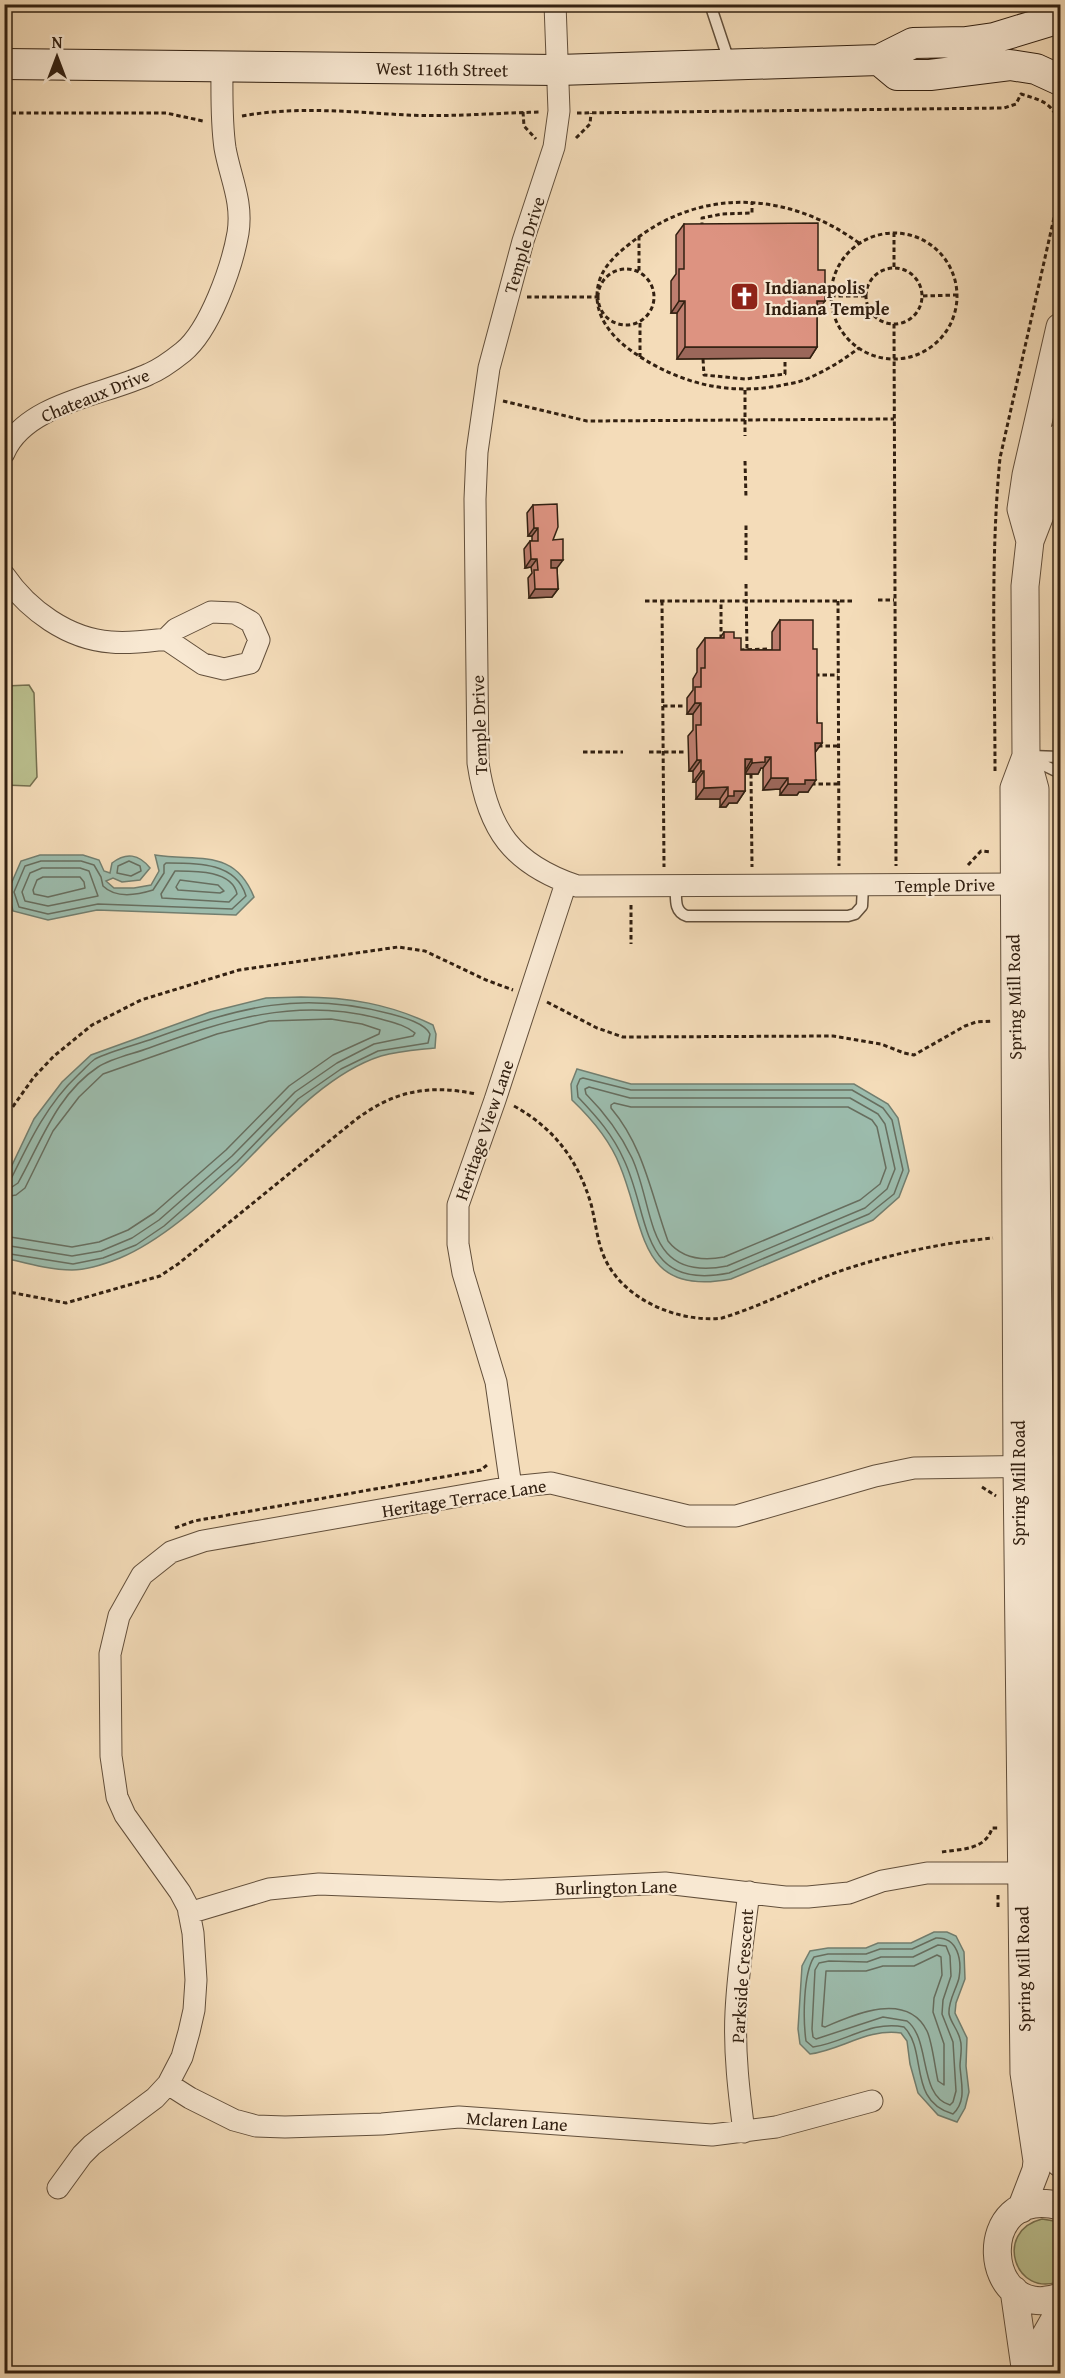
<svg xmlns="http://www.w3.org/2000/svg" width="1065" height="2378" viewBox="0 0 1065 2378" font-family="'Gentium Book Plus',serif">
	<rect width="100%" height="100%" fill="#f4dcb9"/>
	<filter id="stains"><feTurbulence type="fractalNoise" baseFrequency=".00333" numOctaves="4"/><feColorMatrix values="0 0 0 0 .2 0 0 0 0 .09 0 0 0 0 .02 0 0 0 .5 -.17"/></filter>
	<radialGradient id="worn" r=".72"><stop offset=".6" stop-color="#630" stop-opacity="0"/><stop offset="1" stop-color="#630" stop-opacity=".3"/></radialGradient>
	<path fill="#bbc08f" stroke="#767050" stroke-width="1.5" d="M29,685L34,693L37,777L30,786L5,785V686Z
		M1042,2219L1060,2222V2281C1015,2299 993,2231 1042,2219Z"/>
	<path fill="#9cbcad" stroke="#727e6f" stroke-width="1.5" d="M40,855H83L99,860L104,871L110,873L112,863C126,852 139,854 150,868L140,880L122,882L113,878L106,881L114,888H134L151,885L159,871L155,855C199,862 234,848 254,897L236,915L97,910L48,920L13,911L8,891L21,861Z
		M301,997C348,997 390,1004 433,1025L436,1034L435,1048C417,1050 399,1051 381,1056C331,1072 288,1118 252,1155C218,1190 165,1239 120,1258C105,1264 88,1270 72,1270C49,1270 26,1263 5,1258V1180L34,1119L62,1082L91,1055L210,1012L266,998Z
		M577,1069L631,1084H854L888,1104L898,1118L909,1171L899,1197L873,1220L731,1279C638,1297 646,1229 620,1166C610,1140 592,1119 572,1100L571,1084Z
		M934,1932H947L956,1936L964,1952L965,1979L956,2003L955,2013L967,2038L966,2066L969,2092L965,2108L957,2122L938,2115L918,2093L910,2064L907,2041L901,2033C868,2028 841,2050 810,2054L800,2044L798,2029L802,1966L810,1951L828,1948H866L878,1943H911Z"/>
	<g fill="none" stroke-linecap="round" stroke-linejoin="round">
		<path stroke="#676e5f" stroke-width="1.5" d="M41,861H81L94,865L101,877L103,886C116,899 137,895 153,890L164,873V865L166,863C196,863 236,862 246,896L232,909L98,904L48,914L19,907L14,892L25,866Z
			M129,861L140,866L141,871L131,876L117,873L118,866Z
			M42,868H80L89,871L98,896L48,906L25,901L22,892L30,873Z
			M175,871C194,871 232,870 237,894L229,902L162,898L161,894Z
			M43,877H80L84,882L85,888L48,897L34,894L33,890L37,880Z
			M180,880L218,885L224,891L220,893L178,890L176,887Z
			M583,1078L631,1090H852L883,1108L892,1120L903,1170L894,1194L869,1214L729,1273C638,1291 651,1217 624,1160C613,1135 597,1117 578,1097L577,1086L580,1079Z
			M589,1087L630,1098H850L878,1114L885,1124L895,1169L887,1189L865,1208L727,1266C644,1282 656,1211 632,1158C620,1133 605,1113 586,1094L585,1089Z
			M614,1103L631,1107H848L872,1120L877,1127L886,1168L880,1184L860,1200L724,1257C703,1261 682,1259 668,1241C651,1194 644,1147 611,1108V1105Z
			M4,1181L12,1177C30,1140 48,1103 78,1075C84,1070 89,1063 95,1059C113,1050 136,1045 155,1038C241,1007 300,990 391,1014C402,1017 425,1023 430,1034L428,1043L378,1051L341,1069L298,1099L237,1162L164,1226L136,1245L103,1258L73,1264L4,1253
			M4,1188L12,1187L18,1183C41,1142 57,1094 98,1067C112,1058 133,1054 149,1048C226,1020 295,997 377,1018C390,1022 404,1024 415,1033L413,1036L374,1044L337,1063L295,1092L232,1156L159,1220L132,1238L101,1251L72,1256L4,1245
			M4,1197L16,1195L25,1188L53,1131L79,1097L103,1074L217,1034L269,1021L331,1019L362,1024L380,1030L379,1034L333,1055L289,1086L226,1150L154,1213L128,1230L99,1242L72,1247L4,1236
			M936,1938C958,1937 962,1960 959,1978C956,1990 948,2001 949,2014C951,2023 958,2030 960,2039C963,2047 960,2058 960,2066C961,2083 967,2101 953,2114C907,2101 928,2051 904,2027C871,2020 844,2043 813,2047L806,2041C803,2020 803,1974 814,1957L828,1954H866L880,1949H912Z
			M938,1945L946,1946L950,1956L951,1976L943,2000L942,2014L953,2042L956,2091L953,2102L950,2105C918,2096 931,2039 907,2021L883,2017L816,2039L813,2037L812,2029L815,1970L819,1963L829,1961L867,1962L881,1957H913Z
			M937,1955L941,1957L942,1975L934,1998L933,2012L944,2044V2085L938,2081C935,2068 932,2041 927,2031C907,1991 855,2014 825,2027L822,2026L826,1971H866L883,1966H914Z"/>
		<defs>
			<path id="service" d="M710,4L729,61
				M1031,756L1060,757
				M1029,758L1060,773
				M676,887C676,899 674,912 687,916H848L855,914L862,906L863,886"/>
			<path id="minor" d="M555,4L559,111L554,147L523,241L489,368L477,452L475,499L478,763C488,830 512,864 577,886L1029,884
				M4,453C25,403 105,395 149,374C161,369 173,360 183,352C210,330 232,267 238,233C243,201 230,177 225,148C221,120 222,93 222,65
				M4,575C28,610 68,639 111,642C129,644 148,641 166,639L176,629L211,612L235,613L251,622L259,640L250,663L224,669L203,664L166,639
				M511,1487L496,1382L463,1273L458,1244V1205L495,1100L566,883
				M189,1913L269,1889L319,1884L501,1891L665,1883L785,1897H808L849,1893L882,1881L927,1873H1036
				M168,2084L190,2098L234,2120L256,2126L285,2127L382,2124L459,2117L712,2135L776,2127L872,2101
				M744,2132C739,2093 734,2052 736,2012C738,1971 744,1932 749,1892
				M58,2188L82,2155L92,2145L155,2098L168,2084L182,2057L189,2032L194,2010L196,1980L193,1933L188,1907L180,1892L125,1815L117,1797L111,1756L110,1654L119,1616L142,1575L171,1552L203,1541L511,1487L551,1483L688,1516H736L875,1476L914,1468L1060,1466"/>
			<path id="tertiary" d="M1060,437L1047,497L1030,541L1025,586L1026,756L1035,789V1056L1046,2075L1050,2123L1060,2163
				M1030,541L1021,509L1026,475L1060,327
				M1060,2206C972,2183 981,2325 1060,2297
				M1021,2209L1036,2170L1037,2161L1024,2073L1017,1465L1014,788L1026,756
				M1014,2290L1026,2374
				M1043,2374V2340L1060,2310"/>
			<path id="secondary" d="M879,60L897,75H930L1010,65L1036,69L1060,80
				M4,64L558,70L879,60L913,43L966,42L994,38L1060,18"/>
		</defs>
		<use href="#service" stroke="#624f3b" stroke-width="13"/>
		<use href="#minor" stroke="#624f3b" stroke-width="23"/>
		<use href="#tertiary" stroke="#624f3b" stroke-width="29"/>
		<use href="#secondary" stroke="#322011" stroke-width="32"/>
		<path stroke="#322011" stroke-width="3" stroke-dasharray="4.5 3" stroke-linecap="butt" d="M523,112L524,126L536,139
			M4,113H166L203,121
			M577,113L1004,108L1016,104L1021,94C1043,101 1055,103 1060,129
			M242,116C297,106 351,112 407,115C451,117 496,113 541,112
			M576,138L590,124L591,113
			M702,227V218L722,214L752,213V202
			M831 296a63 63 0 1 1 126 0a63 63 0 1 1-126 0Z
			M639,236V272
			M859,243C789,192 702,186 632,242C614,256 597,271 597,296C597,321 616,341 636,354C679,383 726,395 778,386C787,384 796,383 804,380C824,372 842,361 859,348
			M894,267V233
			M866 296a28 28 0 1 1 56 0a28 28 0 1 1-56 0Z
			M598 297a28 28 0 1 1 56 0a28 28 0 1 1-56 0Z
			M831,296H865
			M923,296L957,295
			M527,297H597
			M640,323V357
			M894,324L896,866
			M703,359L704,375L745,379L785,374V360
			M745,390V436
			M503,401L587,421L894,419
			M745,461L746,498
			M746,560V523
			M746,584L747,649
			M878,600H894
			M645,601H854
			M662,601L664,867
			M838,601L839,866
			M721,639V601
			M740,650L770,649
			M815,675H838
			M663,706H685
			M1060,743V528
			M818,746H838
			M583,752H623
			M649,752H686
			M995,771C995,667 990,562 1000,458L1060,191
			M751,774L752,867
			M811,784H838
			M1060,786V844
			M968,865L981,851L991,852
			M631,905V944
			M547,1002L597,1028L623,1037L833,1036L881,1044L904,1053L914,1055L965,1026L976,1022L993,1021
			M1060,1077V978
			M514,1106C554,1128 578,1160 591,1204C596,1223 597,1243 606,1261C626,1301 680,1323 722,1318C765,1305 804,1283 846,1269C895,1253 942,1243 993,1238
			M4,1119L34,1077L54,1056L92,1025L141,1000L239,970L398,947L425,951L486,980L513,990
			M4,1291L66,1303L160,1276L178,1264L354,1121C393,1091 428,1084 476,1094
			M982,1487L996,1496
			M175,1528L194,1521L471,1472L481,1470L487,1465
			M942,1852C961,1849 986,1850 992,1828H998
			M998,1895V1909"/>
		<use href="#service" stroke="#f8e8d2" stroke-width="10"/>
		<use href="#minor" stroke="#f8e8d2" stroke-width="21"/>
		<use href="#tertiary" stroke="#f8e8d2" stroke-width="27"/>
		<use href="#secondary" stroke="#f8e8d2" stroke-width="30"/>
	</g>
	<path fill="#be7e6f" stroke="#322011" stroke-width="1.5" d="M684,224L817,311V347L810,358L677,359V313H671V281L676,274V235Z
		M533,505L553,540L557,568L558,589L552,597L529,598L528,578L532,573L531,567L525,568L524,549L530,541H532V536H528L527,513Z
		M780,620L813,649L817,723L822,743L815,752L808,792H799L797,795H780V789L763,790V768H761L758,774H745V791L737,803H729L726,807H720V799H696V782H693V771H689L688,736L693,730V714H687V698L693,690V679L697,672V649L705,638H720L724,632L734,638L741,650H772V632Z"/>
	<path fill="#9b675a" stroke="#322011" stroke-width="1.5" d="M679,301H685L677,313H671Z
		M817,301H825L817,312Z
		M685,347H817L810,358L677,359Z
		M534,528H538L532,536H528Z
		M531,559H537L531,567L525,568Z
		M551,560H563L557,568L545,569Z
		M535,589H558L552,597L529,598Z
		M695,703H701L693,714H687Z
		M815,743H822L814,754Z
		M765,757H771L763,768H761L758,774H745L752,763Z
		M745,759H752L745,771Z
		M697,760H701L693,771H689Z
		M701,771H704L696,782H693Z
		M771,778H788L780,789L763,790Z
		M805,780H816L808,792H799L797,795H780L788,784Z
		M728,787L720,799H696L704,788Z
		M734,791H745L737,803H729L726,807H720L728,796Z"/>
	<path fill="#dd9381" stroke="#322011" stroke-width="1.5" d="M818,223V270H825V301H817V347H685V301H679V269H684V224Z
		M557,504L558,527L553,540L563,539V560H551V568H557L558,589H535L534,570H538L537,559H531L530,541H538V528H534L533,505Z
		M780,620H813V649H817V723H822V743H815L816,780H805V784H788V778H771V757H765V762L752,763V759H745V791H734V796H728V787L704,788V771H701V760H697L696,725H701V703H695V687H701V668H705V638H724V632H734V638H741V650H780Z"/>
	<defs>
		<symbol id="church-square" viewBox="-11 -11 22 22"><rect x="-9" y="-9" width="18" height="18" rx="4" fill="#8f2418" stroke="#f8e8d2"/><path d="M-1.2-6h2.4v3.5h3.3v2.4h-3.3V6h-2.4V-.1h-3.3v-2.4h3.3Z" fill="#fff"/></symbol>
	</defs>
	<g fill-rule="evenodd">
		<use href="#church-square" x="728" y="280" width="33" height="33"/>
	</g>
	<g text-anchor="middle" dominant-baseline="central" stroke-width="4.5" stroke-linejoin="round" paint-order="stroke">
		<g font-size="18" fill="#322011" stroke="#f8e8d2">
			<text transform="translate(442 69) rotate(1)">West 116th Street</text>
			<text transform="translate(524 245) rotate(-73)">Temple Drive</text>
			<text transform="translate(95 395) rotate(-22)">Chateaux Drive</text>
			<text transform="translate(479 725) rotate(-92)">Temple Drive</text>
			<text transform="translate(945 885) rotate(-1)">Temple Drive</text>
			<text transform="translate(1014 997) rotate(-91)">Spring Mill Road</text>
			<text transform="translate(484 1130) rotate(-71)">Heritage View Lane</text>
			<text transform="translate(1018 1483) rotate(-90)">Spring Mill Road</text>
			<text transform="translate(464 1498) rotate(-9)">Heritage Terrace Lane</text>
			<text transform="translate(616 1887) rotate(-1)">Burlington Lane</text>
			<text transform="translate(1023 1969) rotate(-91)">Spring Mill Road</text>
			<text transform="translate(742 1976) rotate(-86)">Parkside Crescent</text>
			<text transform="translate(517 2121) rotate(4)">Mclaren Lane</text>
		</g>
		<g font-size="18" font-weight="bold" fill="#322011" stroke="#f8e8d2" text-anchor="start">
			<text x="765" y="287">Indianapolis<tspan x="765" dy="21">Indiana Temple</tspan></text>
		</g>
	</g>
	<rect width="1065" height="2378" fill="none" stroke="#f4dcb9" stroke-width="24"/>
	<rect x="6" y="6" width="1053" height="2366" fill="none" stroke="#322011" stroke-width="3"/>
	<rect x="12" y="12" width="1041" height="2354" fill="none" stroke="#322011" stroke-width="1.5"/>
	<g transform="translate(57 57)" stroke="#f8e8d2" stroke-width="4.5" paint-order="stroke">
	<path d="M0-4.5L10 22L0 15L-10 22Z" fill="#322011"/>
	<text y="-9" font-size="16" font-weight="bold" text-anchor="middle" fill="#322011">N</text>
	</g>
	<rect width="100%" height="100%" filter="url(#stains)"/>
	<rect width="100%" height="100%" fill="url(#worn)"/>
</svg>
